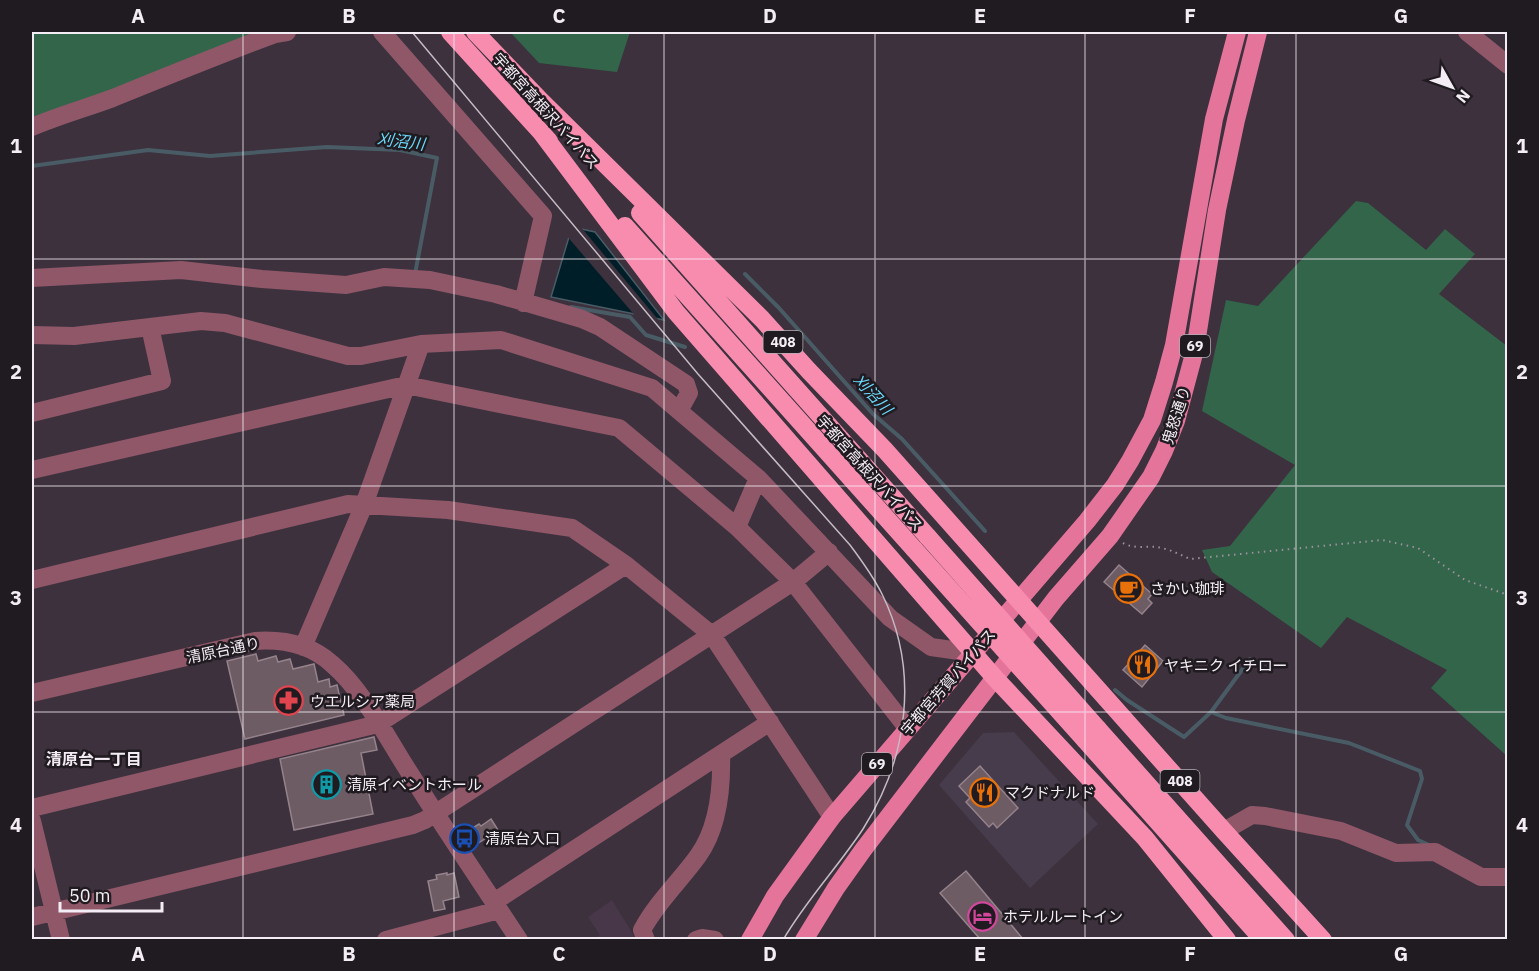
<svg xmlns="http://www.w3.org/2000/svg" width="1539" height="971" viewBox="0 0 1539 971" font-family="'IBM Plex Sans','Noto Sans JP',sans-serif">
	<rect width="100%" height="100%" fill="#3c313d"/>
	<path fill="#473c4b" d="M1014,732L1098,824L1030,888L939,785L983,733Z"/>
	<path fill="#473748" d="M612,900L636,939H593L600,935L588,917Z"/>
	<path fill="#33654a" d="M32,32H272L32,122Z
		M510,32H630L617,72L539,63Z
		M1356,201L1368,203L1426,250L1445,229L1475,254L1439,294L1507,346V756L1431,688L1447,670L1347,617L1321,648L1212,572L1202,550L1230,546L1295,465L1202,411L1226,300L1258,306Z"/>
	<path fill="#001e28" stroke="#495c66" stroke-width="1.5" d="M572,227L595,232L664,320L551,297Z"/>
	<path fill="#3c313d" d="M570,224L580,226L661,323L637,318L566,235Z"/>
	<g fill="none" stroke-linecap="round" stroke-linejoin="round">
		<path stroke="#495c66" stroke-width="4" d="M32,166L148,150L210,156L327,147L400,150L437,158L415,274
			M745,274L779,308L873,414L902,439L985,531
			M571,307L630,317L646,335L685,347
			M1115,690L1127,700L1184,737L1211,712L1250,659
			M1211,712L1226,718L1349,743L1420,771L1422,779L1407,825L1418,840L1429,845"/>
	</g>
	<path fill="#6d5c64" stroke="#95828b" stroke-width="1.5" d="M1119,565L1152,594L1148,599L1152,603L1142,614L1104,582Z
		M1145,645L1163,661L1142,687L1123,670Z
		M256,654L258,661L276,656L278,662L290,659L293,669L314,664L318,682L329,679L330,687L337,685L344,715L245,739L227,661Z
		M374,737L377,750L361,753L373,814L294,830L280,759Z
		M980,766L1018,808L997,828L993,823L989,827L966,802L970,798L959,786Z
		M491,819L498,830L477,844L468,831L479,824L481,826Z
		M966,871L1023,939H980L940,893Z
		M447,873V875L454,873L459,897L443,901L445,909L434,911L428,881L437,879L436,875Z"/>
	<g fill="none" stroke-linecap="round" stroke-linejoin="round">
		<path stroke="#9b939c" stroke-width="2" stroke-dasharray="1.5 4.5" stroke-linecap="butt" d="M1123,543C1133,549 1146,546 1157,547C1169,549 1179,554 1190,559L1382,540L1418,548L1465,580L1508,595"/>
		<path stroke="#8f5768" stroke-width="18" d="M382,32L543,216L523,303
			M1467,32L1508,65
			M32,127C58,116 86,108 113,98C167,76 221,54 275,34L287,32
			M32,278L181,270L262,279L346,285L384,277L430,280L496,294L582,319L600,327L686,384L689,393L679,411
			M32,335L74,336L201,321L225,323L348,356H361L421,344L501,340L652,388L758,478L890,618L931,647L973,653
			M32,413L162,381L150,327
			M32,470L406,385L619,428L737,527L793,582L908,729
			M737,527L758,478
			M32,580L348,504L448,510L572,528L626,565L712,635L832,817
			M303,647L364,505L421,344
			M32,693L255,641C283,639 311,645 332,664C364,691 388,740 411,775C446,831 483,885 519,940
			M32,808L378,724L626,565
			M32,821L61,940
			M1224,831L1252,815L1265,816L1341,831L1396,853L1435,852L1481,877H1508
			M494,902L770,722
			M32,917L413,825L425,820L793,582L829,552
			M386,940L499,910
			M646,940L642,930C657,902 680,881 698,856C719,827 722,788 721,754
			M696,940L702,938L715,940"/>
		<path stroke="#e5749a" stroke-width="18" d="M750,940L775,896L832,817L1087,521L1115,485L1130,461L1152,420L1164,382L1174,345L1214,119L1237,32
			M804,940L836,888L863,850L1056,598L1110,536L1151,477L1164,451L1176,421L1195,350L1217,210L1236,120L1258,32"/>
		<path stroke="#f88caf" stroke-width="18" d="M450,32L549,141
			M475,32L544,104
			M536,96L762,319L809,371L885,450L1224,831L1323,940
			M541,132L676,312L995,678L1145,838L1227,940
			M640,213L928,537
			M625,226L914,549
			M1098,729L1286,940
			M1085,740L1263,940"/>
		<path stroke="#c4bbc5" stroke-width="1.5" d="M412,32L698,374L850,545C862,561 873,576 882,594C920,671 908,758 863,829C838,867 806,900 783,940"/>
		<path stroke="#f88caf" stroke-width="18" d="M928,537L1098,729
			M914,549L1085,740"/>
	</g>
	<path fill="none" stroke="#f4edf5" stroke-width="1.5" stroke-opacity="0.55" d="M243,32V940M454,32V940M664,32V940M875,32V940M1085,32V940M1296,32V940M32,259H1508M32,486H1508M32,712H1508"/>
	<defs>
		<symbol id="cafe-ring" viewBox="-11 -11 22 22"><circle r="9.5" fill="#201b20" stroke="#e8710a" stroke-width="1.5"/><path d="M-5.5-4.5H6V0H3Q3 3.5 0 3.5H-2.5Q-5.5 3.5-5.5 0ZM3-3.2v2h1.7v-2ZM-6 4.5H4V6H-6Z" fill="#e8710a"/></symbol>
		<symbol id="restaurant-ring" viewBox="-11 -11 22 22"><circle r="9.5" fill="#201b20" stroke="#e8710a" stroke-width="1.5"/><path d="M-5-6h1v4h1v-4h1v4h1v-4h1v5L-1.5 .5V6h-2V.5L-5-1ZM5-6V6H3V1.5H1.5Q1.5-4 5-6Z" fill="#e8710a"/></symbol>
		<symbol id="pharmacy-ring" viewBox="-11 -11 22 22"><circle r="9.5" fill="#201b20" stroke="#e0444e" stroke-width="1.5"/><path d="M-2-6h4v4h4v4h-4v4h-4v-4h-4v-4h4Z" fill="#e0444e"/></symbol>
		<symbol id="building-ring" viewBox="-11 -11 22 22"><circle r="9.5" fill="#201b20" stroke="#0f9aa8" stroke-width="1.5"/><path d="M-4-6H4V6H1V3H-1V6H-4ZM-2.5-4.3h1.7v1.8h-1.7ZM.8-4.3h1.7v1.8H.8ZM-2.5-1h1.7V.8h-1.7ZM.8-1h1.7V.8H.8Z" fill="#0f9aa8"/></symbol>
		<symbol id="bus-ring" viewBox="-11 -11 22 22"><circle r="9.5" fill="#201b20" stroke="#1a4fb4" stroke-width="1.5"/><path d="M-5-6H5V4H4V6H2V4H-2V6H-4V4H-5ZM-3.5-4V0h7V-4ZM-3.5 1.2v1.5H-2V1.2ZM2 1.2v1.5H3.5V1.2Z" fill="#1a4fb4"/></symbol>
		<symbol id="hotel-ring" viewBox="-11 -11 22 22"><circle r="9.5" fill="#201b20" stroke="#d1479c" stroke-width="1.5"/><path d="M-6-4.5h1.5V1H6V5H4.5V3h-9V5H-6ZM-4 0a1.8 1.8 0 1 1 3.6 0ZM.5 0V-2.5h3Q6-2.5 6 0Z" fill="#d1479c"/></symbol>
	</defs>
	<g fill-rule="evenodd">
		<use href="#cafe-ring" x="1112" y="572" width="33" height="33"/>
		<use href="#restaurant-ring" x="1126" y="648" width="33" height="33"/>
		<use href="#pharmacy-ring" x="272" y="684" width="33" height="33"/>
		<use href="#building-ring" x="310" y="768" width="33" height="33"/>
		<use href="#restaurant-ring" x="968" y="776" width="33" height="33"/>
		<use href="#bus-ring" x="448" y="822" width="33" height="33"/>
		<use href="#hotel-ring" x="966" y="900" width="33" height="33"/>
	</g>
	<g text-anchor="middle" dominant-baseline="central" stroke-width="5" stroke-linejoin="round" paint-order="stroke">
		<g fill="#201b20" stroke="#b4aeb5" stroke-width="1.5">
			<rect x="763.5" y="331" width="39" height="22" rx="4.5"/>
			<rect x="1180" y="335" width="30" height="22" rx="4.5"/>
			<rect x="862" y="753" width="30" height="22" rx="4.5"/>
			<rect x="1160.5" y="770" width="39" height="22" rx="4.5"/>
		</g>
		<g font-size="14" font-weight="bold" fill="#f4edf5">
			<text x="783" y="342">408</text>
			<text x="1195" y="346">69</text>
			<text x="877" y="764">69</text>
			<text x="1180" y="781">408</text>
		</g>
		<g font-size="15" fill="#f4edf5" stroke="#201b20">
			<text transform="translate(546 111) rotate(48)">宇都宮高根沢バイパス</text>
			<text transform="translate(1176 415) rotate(-72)">鬼怒通り</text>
			<text transform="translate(870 473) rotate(48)">宇都宮高根沢バイパス</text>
			<text transform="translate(223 650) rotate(-12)">清原台通り</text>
			<text transform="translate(948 682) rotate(-49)">宇都宮芳賀バイパス</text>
		</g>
		<g font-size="15" fill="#f4edf5" stroke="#201b20" text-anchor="start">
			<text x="1150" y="588">さかい珈琲</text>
			<text x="1164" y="665">ヤキニク イチロー</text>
			<text x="310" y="701">ウエルシア薬局</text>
			<text x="347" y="784">清原イベントホール</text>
			<text x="1005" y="792">マクドナルド</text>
			<text x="485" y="838">清原台入口</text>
			<text x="1003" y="916">ホテルルートイン</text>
		</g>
		<g font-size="16" font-style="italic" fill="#6ad9fb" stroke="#201b20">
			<text transform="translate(401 141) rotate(7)">刈沼川</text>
			<text transform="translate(873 394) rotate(47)">刈沼川</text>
		</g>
		<g font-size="16" font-weight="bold" fill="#f4edf5" stroke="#201b20">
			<text x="94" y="759">清原台一丁目</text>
		</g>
	</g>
	<rect width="1539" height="971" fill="none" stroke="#201b20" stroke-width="66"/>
	<g transform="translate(1452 87) rotate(130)" stroke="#201b20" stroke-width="4.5" paint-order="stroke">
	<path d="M0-4.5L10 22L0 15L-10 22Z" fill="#f4edf5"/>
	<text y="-9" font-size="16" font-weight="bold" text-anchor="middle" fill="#f4edf5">N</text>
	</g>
	<path d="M60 902v9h102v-9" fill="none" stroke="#f4edf5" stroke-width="3"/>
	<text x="69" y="902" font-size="18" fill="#f4edf5" stroke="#201b20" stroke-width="4.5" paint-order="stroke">50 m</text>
	<rect x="33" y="33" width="1473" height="905" fill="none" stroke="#f4edf5" stroke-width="2"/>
	<g font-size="20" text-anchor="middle" font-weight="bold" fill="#f4edf5">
		<text x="138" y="23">A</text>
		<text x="349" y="23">B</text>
		<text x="559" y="23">C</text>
		<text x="770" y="23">D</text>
		<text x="980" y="23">E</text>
		<text x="1190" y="23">F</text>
		<text x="1401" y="23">G</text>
		<text x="16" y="153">1</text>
		<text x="1522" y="153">1</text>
		<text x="16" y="379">2</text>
		<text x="1522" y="379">2</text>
		<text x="16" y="605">3</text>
		<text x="1522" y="605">3</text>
		<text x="16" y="832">4</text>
		<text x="1522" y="832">4</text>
		<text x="138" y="961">A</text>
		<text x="349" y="961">B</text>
		<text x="559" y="961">C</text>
		<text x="770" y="961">D</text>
		<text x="980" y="961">E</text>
		<text x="1190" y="961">F</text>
		<text x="1401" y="961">G</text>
	</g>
</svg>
